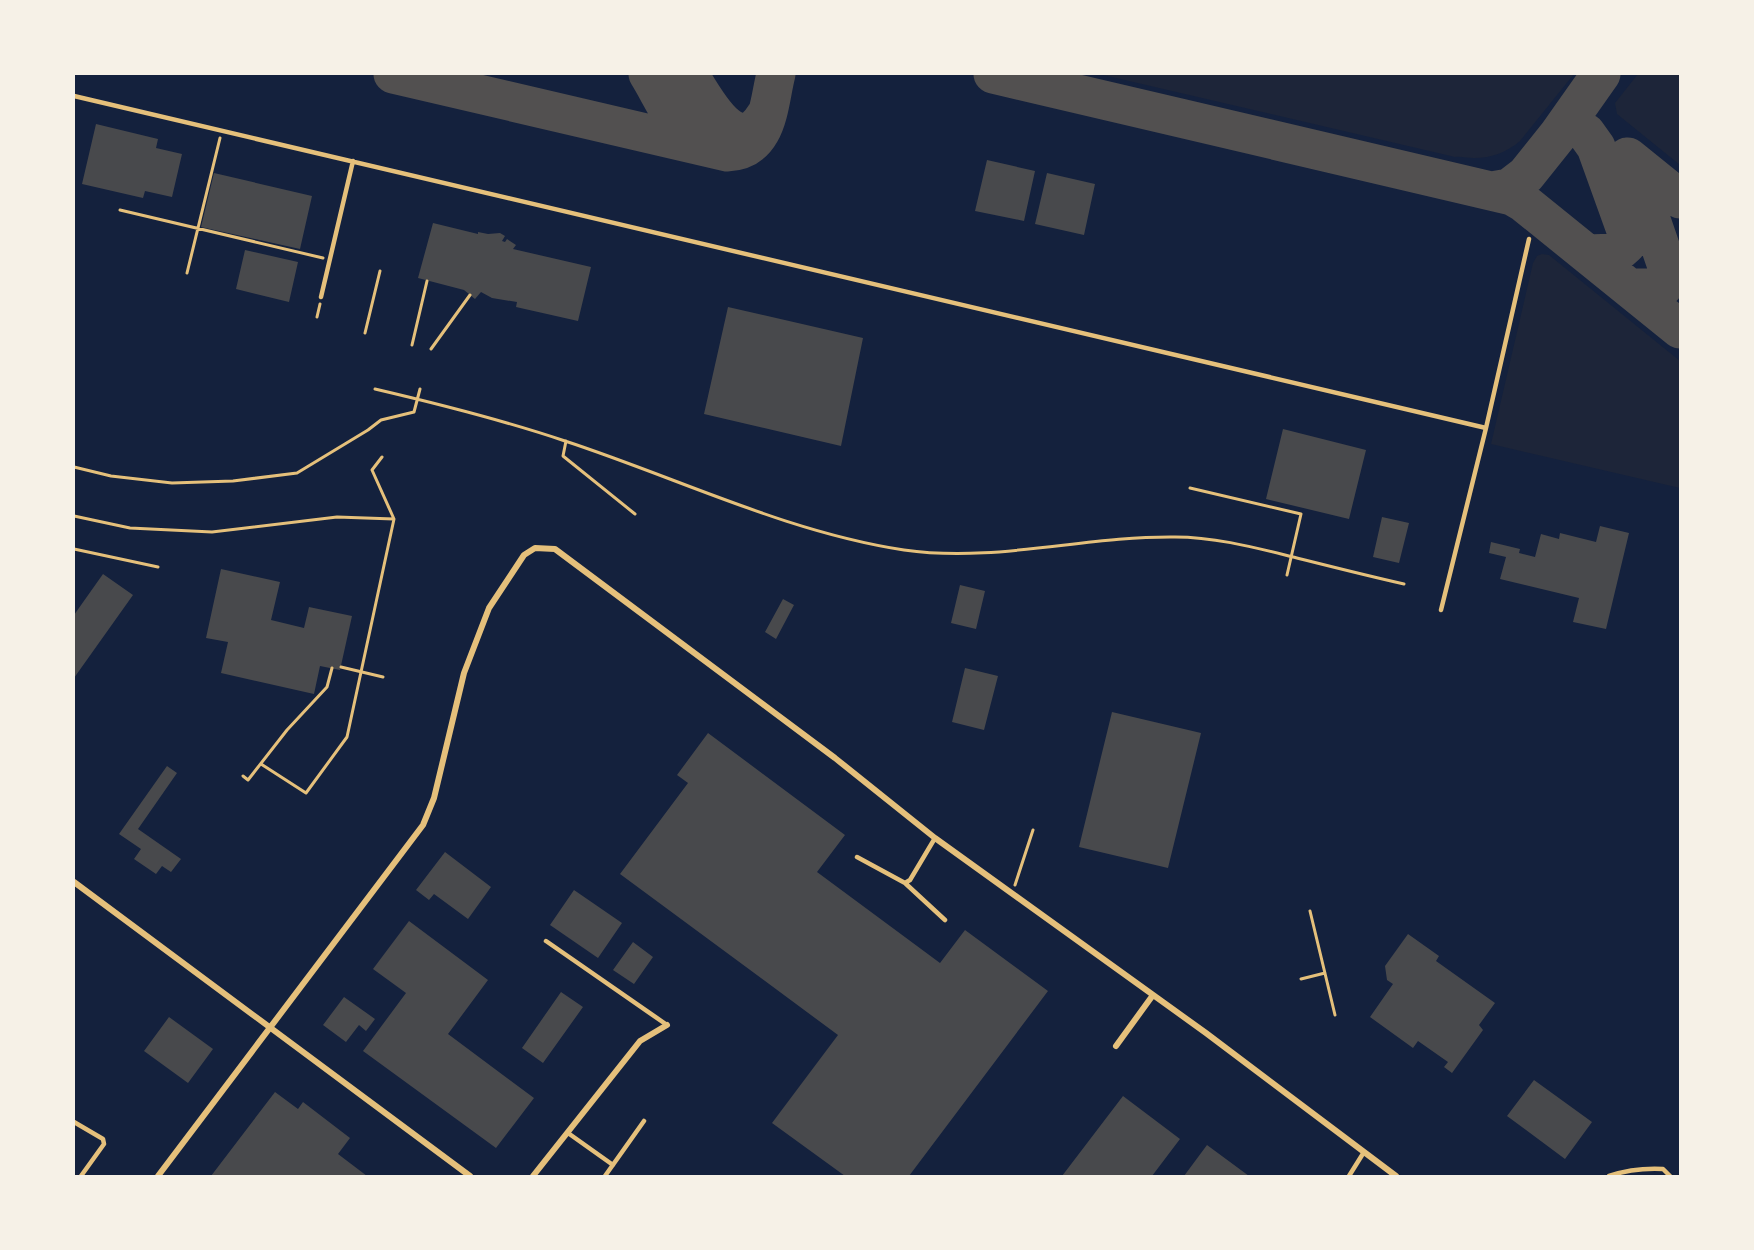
<svg xmlns="http://www.w3.org/2000/svg" width="1754" height="1250" viewBox="0 0 1754 1250" font-family="'PT Sans',sans-serif">
	<rect width="100%" height="100%" fill="#14213d"/>
	<path fill="#1d2539" d="M1099,74H1574L1520,141C1507,152 1492,158 1474,158C1468,158 1460,156 1455,157Z
		M1638,74H1680V165L1617,114L1615,103Z
		M1542,254L1549,255L1680,361V488L1491,444L1533,263L1537,256Z"/>
	<g fill="none" stroke-linecap="round" stroke-linejoin="round">
		<path stroke="#525050" stroke-width="39" d="M393,74L727,152C769,150 768,105 776,74
			M648,74C663,98 676,132 701,146
			M689,74C703,96 736,163 765,116
			M993,74L1512,196L1524,203L1680,329
			M1586,133L1596,147L1628,236L1626,245L1617,253L1587,254
			M1627,157L1636,176L1671,278L1662,288H1630
			M1628,157L1680,199
			M1492,191L1509,188L1526,175L1558,135L1601,74"/>
	</g>
	<path fill="#48494c" d="M96,124L158,139L156,148L182,154L172,197L145,191L143,198L82,184Z
		M987,160L1035,171L1024,221L975,211Z
		M214,173L312,196L300,249L201,227Z
		M1047,173L1095,184L1084,235L1035,224Z
		M433,223L478,234V232L488,234L500,233L505,236L502,241L505,242L507,239L516,245L513,249L591,267L578,321L516,307L517,302L492,298L481,292L475,299L464,290L418,278Z
		M245,250L298,262L289,302L236,289Z
		M728,307L863,338L841,446L704,414Z
		M1283,429L1366,450L1349,519L1266,499Z
		M1382,517L1409,523L1399,563L1373,557Z
		M1600,526L1629,533L1606,629L1573,622L1579,598L1500,579L1506,557L1489,553L1491,542L1520,549L1519,553L1535,557L1541,534L1559,539L1560,533L1596,542Z
		M221,569L280,582L271,620L304,628L309,607L352,616L340,670L320,666L314,694L221,673L228,642L206,638Z
		M103,574L133,595L74,678V615Z
		M960,585L985,591L976,629L951,623Z
		M783,599L794,605L776,639L765,632Z
		M965,668L998,676L984,730L952,722Z
		M1112,712L1201,733L1168,868L1079,847Z
		M708,733L845,835L817,872L940,963L965,930L1048,991L909,1176H845L772,1123L838,1035L620,874L688,783L677,775Z
		M167,766L177,773L138,829L181,859L171,872L162,866L156,874L134,859L141,849L119,834Z
		M445,852L491,887L468,919L434,894L429,900L416,890Z
		M574,890L622,923L598,958L550,925Z
		M409,921L488,980L448,1034L534,1098L496,1148L363,1051L406,993L373,969Z
		M1408,934L1439,956L1436,961L1495,1003L1479,1025L1483,1030L1452,1073L1444,1067L1448,1062L1418,1041L1413,1048L1370,1017L1393,984L1387,980L1385,966Z
		M633,942L653,957L634,984L613,970Z
		M561,992L583,1007L543,1063L522,1048Z
		M344,997L375,1019L366,1031L359,1025L346,1042L323,1025Z
		M169,1017L213,1049L188,1083L144,1051Z
		M1534,1080L1592,1122L1565,1159L1507,1116Z
		M275,1092L298,1109L303,1102L350,1138L338,1154L367,1176H211Z
		M1123,1096L1180,1139L1152,1176H1062Z
		M1207,1145L1249,1176H1184Z"/>
	<g fill="none" stroke-linecap="round" stroke-linejoin="round">
		<path stroke="#e5c07b" stroke-width="3" d="M120,210L323,258
			M187,273L220,138
			M317,317L320,304
			M365,333L380,271
			M412,345L427,281
			M431,349L470,295
			M375,389C439,404 503,420 565,441C678,478 786,532 904,550C995,563 1084,536 1175,537C1212,537 1249,546 1285,555C1325,565 1364,575 1404,584
			M566,441L563,456L635,514
			M74,467L111,476L172,483L233,481L297,473L368,430L381,420L414,412L420,389
			M1190,488L1301,514L1287,575
			M74,516L130,528L212,532L337,517L394,519
			M74,549L158,567
			M341,667L383,677
			M261,764L306,793L347,737L394,519L372,470L382,457
			M243,776L248,780L287,730L327,687L332,668
			M1015,885L1033,830
			M1310,911L1335,1015
			M1301,979L1325,973"/>
		<path stroke="#e5c07b" stroke-width="4.5" d="M74,96L1486,428
			M321,297L353,161
			M1441,610L1486,428L1529,239
			M857,857L905,883L910,880L935,838
			M905,883L945,920
			M546,941L667,1025
			M74,1122L103,1139L104,1144L81,1176
			M568,1133L613,1165
			M605,1176L644,1121
			M1349,1176L1364,1152
			M1609,1176C1627,1170 1644,1168 1663,1169L1670,1176"/>
		<path stroke="#e5c07b" stroke-width="6" d="M74,882L470,1176
			M1116,1046L1153,995
			M158,1176L423,825L434,798L464,673L489,608L524,555L535,548L555,549L835,758L935,838L1206,1033L1396,1176
			M533,1176L640,1041L667,1025"/>
	</g>
	<rect width="1754" height="1250" fill="none" stroke="#f6f1e7" stroke-width="150"/>
</svg>
